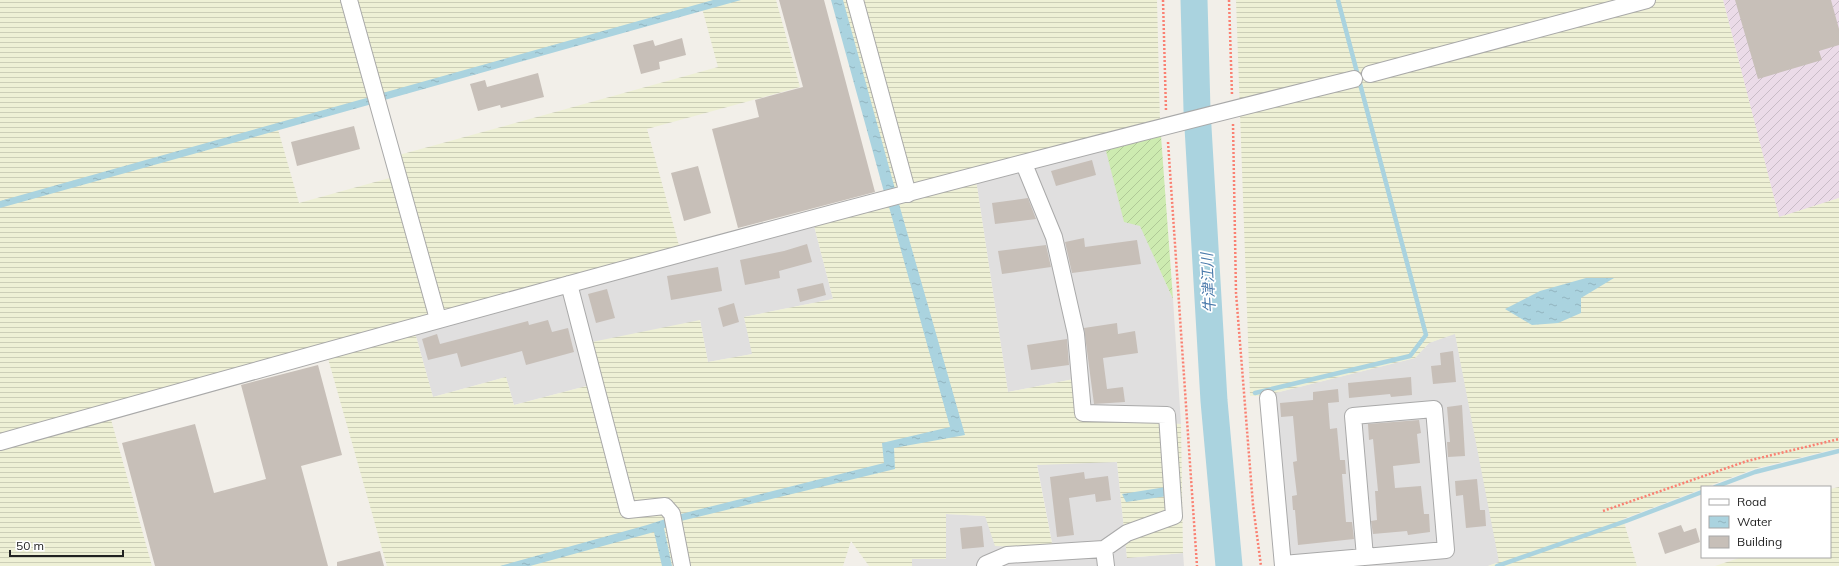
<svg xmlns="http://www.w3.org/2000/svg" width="1839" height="566" viewBox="0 0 1839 566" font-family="Mulish,'Noto Sans JP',sans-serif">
	<defs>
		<pattern id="industrial-furrows" width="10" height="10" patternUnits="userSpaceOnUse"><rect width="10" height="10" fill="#ebdbe8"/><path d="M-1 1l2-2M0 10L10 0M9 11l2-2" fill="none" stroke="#c9bcc7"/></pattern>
		<pattern id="farmland-rules" width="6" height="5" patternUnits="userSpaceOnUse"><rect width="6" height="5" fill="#eef0d5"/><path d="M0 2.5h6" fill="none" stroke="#ccceb7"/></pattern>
		<pattern id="garden-furrows" width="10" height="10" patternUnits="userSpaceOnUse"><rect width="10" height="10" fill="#cdebb0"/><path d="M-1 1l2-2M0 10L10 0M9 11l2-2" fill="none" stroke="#b0c997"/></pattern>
		<pattern id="water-ripples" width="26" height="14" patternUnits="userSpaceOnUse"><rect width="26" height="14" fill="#aad3df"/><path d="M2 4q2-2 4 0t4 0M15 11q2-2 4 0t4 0" fill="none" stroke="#92b5bf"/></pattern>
	</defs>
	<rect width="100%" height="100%" fill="#f2efe9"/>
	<path fill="#e0dfdf" d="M1103,139L1173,299L1181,424L1081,420L1074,379L1008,392L975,173Z
		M811,214L833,299L744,317L753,354L708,362L700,320L598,383L514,405L506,377L433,397L412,322Z
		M1455,333L1500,562L1488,566H1278L1263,396L1415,358L1429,343Z
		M1117,462L1127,558L1183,553L1184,566H912V559H946L945,514L985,516L1053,548L1037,464Z"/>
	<path fill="url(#industrial-furrows)" d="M1723,0H1839V198L1779,218Z"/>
	<path fill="url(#farmland-rules)" fill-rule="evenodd" d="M0,0H776L800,87L647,129L680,249L412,322L433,397L506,377L514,405L598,383L587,343L700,320L708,362L752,354L744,317L833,299L811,214L890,193L839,0H1157L1160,122L975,173L1008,392L1074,379L1081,420L1181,424L1183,553L1127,558L1117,462L1037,465L1053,549L995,546L985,516L946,514V559H912V566H869L851,541L843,566H387L327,355L110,416L152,566H0ZM702,8L718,67L399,155L404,174L299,203L277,126Z
		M1236,0H1723L1779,217L1839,198V448L1757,468L1706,487H1702V489L1623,519L1637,566H1488L1499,562L1455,334L1429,343L1415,358L1263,396H1250Z
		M1839,487V566H1715L1742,557H1830V489Z"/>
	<path fill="url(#garden-furrows)" d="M1160,122L1173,299L1140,226L1124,222L1103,139Z"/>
	<path fill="url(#water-ripples)" d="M713,0H741L381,101L379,94Z
		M831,0H843L895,189L884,192Z
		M370,97L372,104L0,208V201Z
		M899,204L965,435L894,448L895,469L681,521L664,528L672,566H662L654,532L530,566H500L647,525L681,514L884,463L882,443L950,427L889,207Z
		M1586,278H1614L1581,298V313L1558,323L1532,325L1505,309L1540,291Z
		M1166,487L1168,496L1126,502L1122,494Z"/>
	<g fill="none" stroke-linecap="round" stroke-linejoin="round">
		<path stroke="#aad3df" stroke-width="4.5" d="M1255,393L1410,356L1426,335L1338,0
			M1715,487L1755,472L1839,451
			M1497,566L1626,521L1702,492"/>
		<path stroke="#aad3df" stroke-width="27" d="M1194,0L1197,110L1214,401L1229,566"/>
	</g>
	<path fill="#c7bfb8" d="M779,0H824L875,192L738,228L712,129L759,117L755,100L803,87Z
		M1735,0H1831L1839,29V45L1819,51L1822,60L1758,79Z
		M682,38L686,55L659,62L660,69L641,74L633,45L653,40L655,46Z
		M538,73L544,97L501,108L500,105L478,111L470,84L485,80L487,87Z
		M354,126L360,149L297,166L291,142Z
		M1092,160L1096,175L1056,186L1051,171Z
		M698,166L711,213L684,221L671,173Z
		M1028,198L1036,219L995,224L992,203Z
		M1084,238L1085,247L1137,240L1141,264L1072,273L1065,242Z
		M807,244L812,262L779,271L780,278L745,285L740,260L784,251Z
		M1046,245L1051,267L1002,274L998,251Z
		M718,267L722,291L671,300L667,276Z
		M823,283L826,295L800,302L797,289Z
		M607,289L615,318L596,323L588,294Z
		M734,303L739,322L723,327L718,308Z
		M548,320L552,332L568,328L574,352L526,365L522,351L461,367L457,353L428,360L422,339L437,334L440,344L528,321L529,325Z
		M1117,323L1118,334L1135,331L1138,353L1103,358L1107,389L1123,387L1125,402L1094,404L1084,328Z
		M1067,339L1069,365L1031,370L1027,345Z
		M1453,351L1456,382L1433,384L1431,366L1441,365L1440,353Z
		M318,365L342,455L301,466L328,566H155L122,443L195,424L214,493L266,479L241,385Z
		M1411,377L1412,395L1391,397L1390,394L1349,398L1348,383Z
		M1338,389L1339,402L1328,403L1330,429L1337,428L1340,460H1345L1346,474H1342L1346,522H1352L1354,539L1298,545L1295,510H1293L1292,496L1297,495L1293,462L1297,461L1293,416L1281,417L1280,403L1313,400V392Z
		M1462,405L1465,456L1448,457L1447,442H1450L1447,407Z
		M1419,420L1421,433L1417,434L1420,463L1393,466L1395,488L1421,486L1424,514H1429L1430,532L1408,535L1407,531L1373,534L1371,521L1377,520L1375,491H1378L1373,439L1369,440L1368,424Z
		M1084,472L1085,479L1108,476L1111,500L1096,502L1095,494L1069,498L1074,535L1057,537L1050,477Z
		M1477,479L1480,510H1485L1486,526L1466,528L1463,495L1456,496L1455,481Z
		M1681,525L1684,532L1696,528L1700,542L1665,554L1658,533Z
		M982,526L984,547L962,549L960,528Z
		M380,551L384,566H337V562Z"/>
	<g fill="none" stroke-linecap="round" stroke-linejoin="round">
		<defs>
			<path id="street" d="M349,0L438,319
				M855,0L908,194
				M1370,74L1647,0
				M1024,164L1054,237L1076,334L1083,413L1167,415L1174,516L1127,533L1104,549L1106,566
				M569,284L628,510L665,506L672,514L682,566
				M1268,398L1283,566
				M0,442C450,316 900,191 1354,79
				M1283,564L1446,550L1434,409L1353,416L1365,557
				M985,566L986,564L1007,555L1104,549"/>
		</defs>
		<use href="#street" stroke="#a9a9a9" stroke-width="18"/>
		<path stroke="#fa8072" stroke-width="2.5" stroke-dasharray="2 2" stroke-linecap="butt" d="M1163,0L1166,111
			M1229,0L1232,95
			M1233,124L1236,293L1253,505L1261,566
			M1168,142L1197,566
			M1603,511L1747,461L1839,439"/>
		<use href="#street" stroke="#fff" stroke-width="16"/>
	</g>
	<g text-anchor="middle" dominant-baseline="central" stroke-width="3.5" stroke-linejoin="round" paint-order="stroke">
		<g font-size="15" font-style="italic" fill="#4a7aab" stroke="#fff">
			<text transform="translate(1208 283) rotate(-93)">牛津江川</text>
		</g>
	</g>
	<rect x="1701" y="486" width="130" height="72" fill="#ffffff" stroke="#a7a7a7"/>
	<rect x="1709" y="499" width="20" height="6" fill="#ffffff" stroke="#a7a7a7"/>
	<text x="1737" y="506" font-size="12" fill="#222222">Road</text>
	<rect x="1709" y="516" width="20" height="12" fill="url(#water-ripples)" stroke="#a7a7a7"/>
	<text x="1737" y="526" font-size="12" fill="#222222">Water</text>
	<rect x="1709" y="536" width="20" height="12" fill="#c7bfb8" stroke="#a7a7a7"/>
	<text x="1737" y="546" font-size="12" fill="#222222">Building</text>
	<path d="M10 550v6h113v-6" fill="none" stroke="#222222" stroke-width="2"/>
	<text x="16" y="550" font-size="12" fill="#222222" stroke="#ffffff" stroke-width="3" paint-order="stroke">50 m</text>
</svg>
